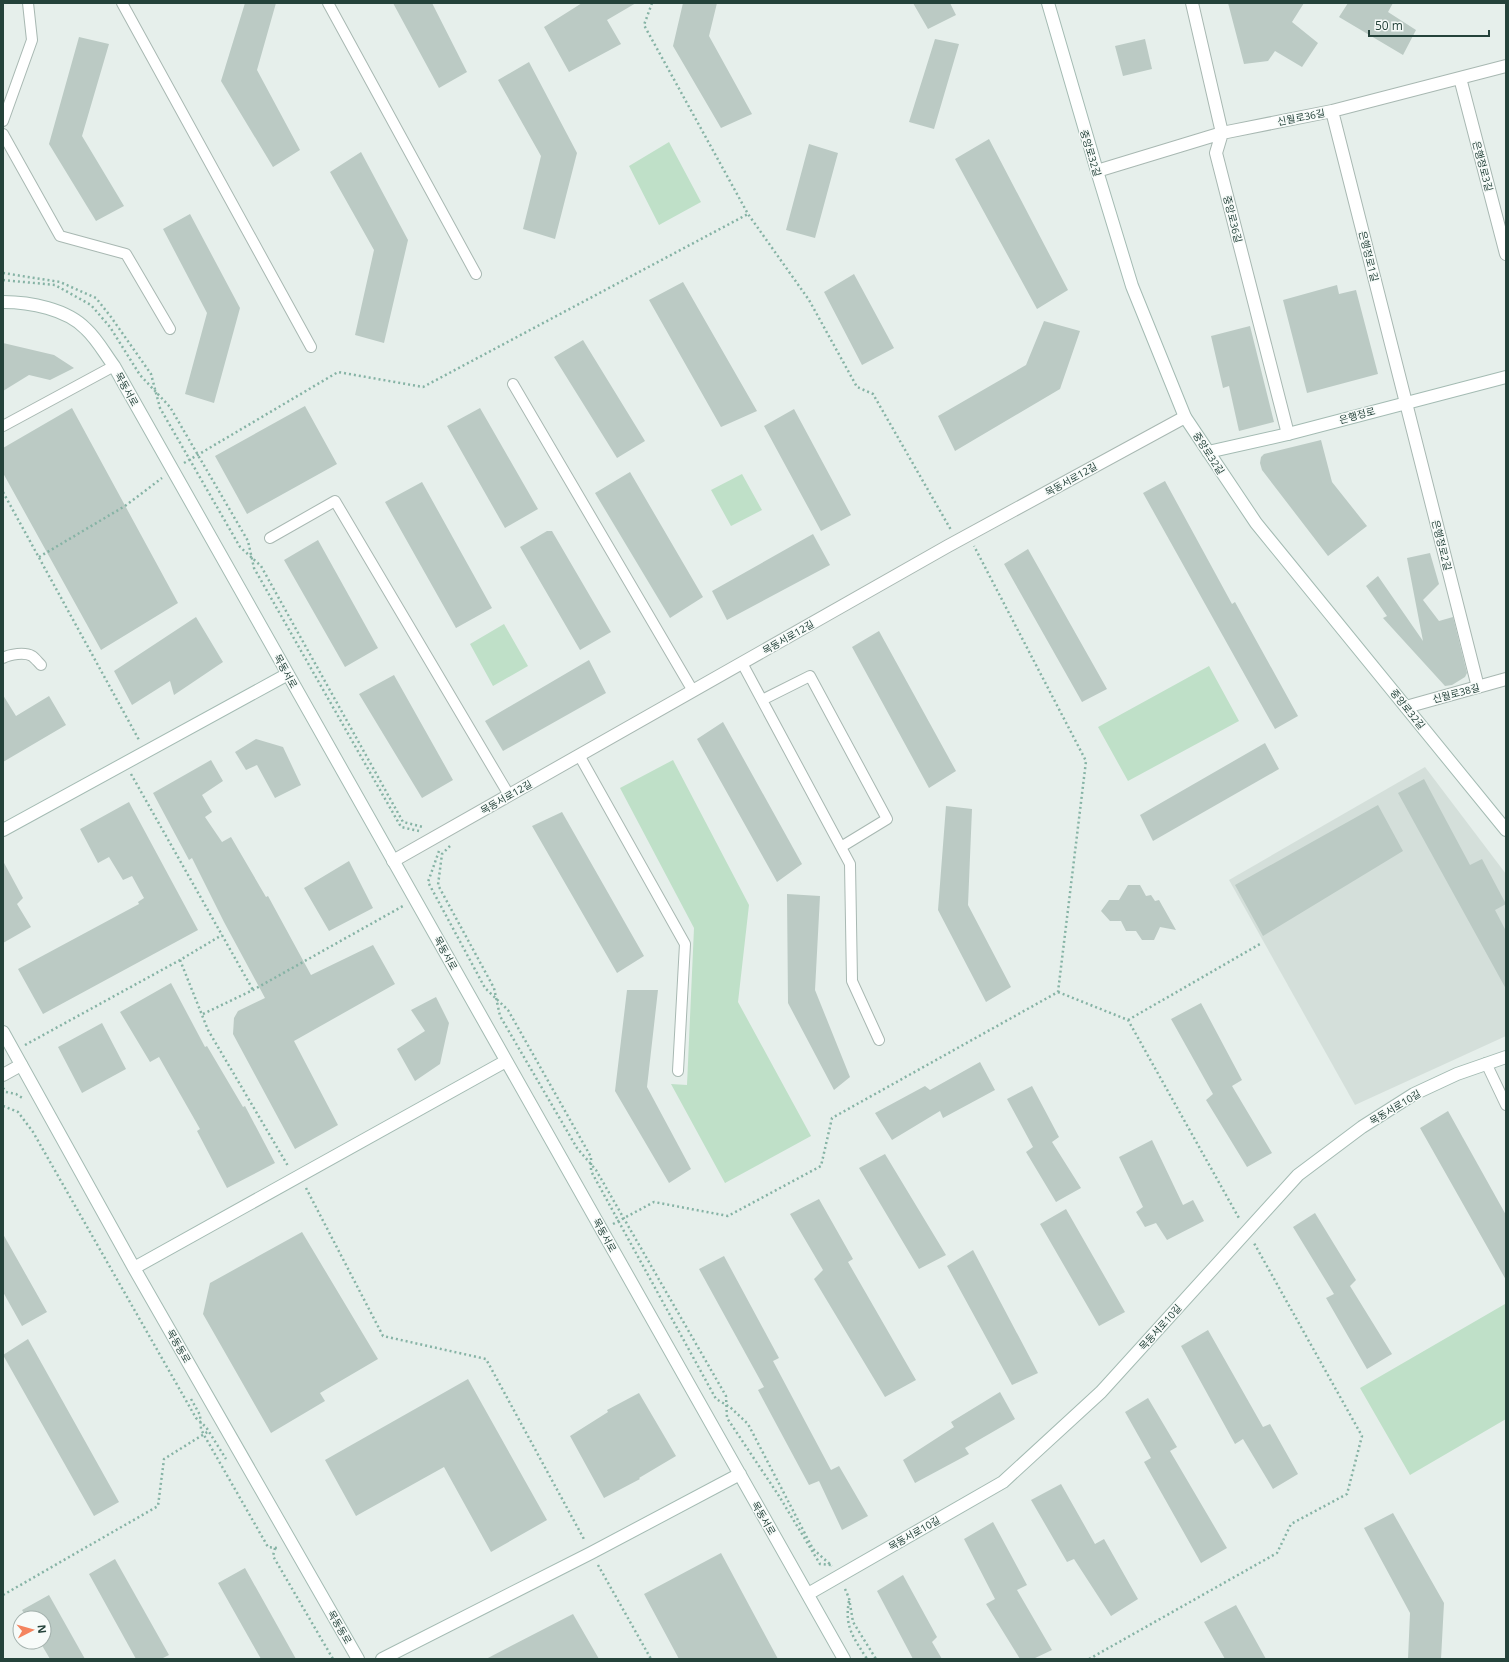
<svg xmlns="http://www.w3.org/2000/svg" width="1509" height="1662" viewBox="0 0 1509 1662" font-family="'Open Sans','Noto Sans KR',sans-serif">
	<rect width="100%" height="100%" fill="#e6efeb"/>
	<path fill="#d4dfda" d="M1425,767L1506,874V1036L1355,1105L1229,880Z"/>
	<path fill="#bfe0c8" d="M669,142L701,202L659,225L629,166Z
		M742,474L762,510L731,526L711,490Z
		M504,624L528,666L493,686L470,644Z
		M1209,666L1239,721L1128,781L1098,727Z
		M673,760L749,905L738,1002L811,1136L725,1183L671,1084L687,1085L694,928L620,788Z
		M1505,1304L1506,1419L1410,1475L1360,1388Z"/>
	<path fill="#bbcac4" d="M245,3H276L257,70L300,150L273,167L221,81Z
		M393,3H432L467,72L439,88Z
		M582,3H636L607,20L621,44L569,72L544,27Z
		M683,3H717L709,36L752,114L721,128L673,46Z
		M913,3H950L956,15L928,29Z
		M1228,3H1304L1292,22L1318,43L1302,67L1275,51L1268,61L1244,64Z
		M1348,3H1393L1388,12L1416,30L1403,55L1339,17Z
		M79,37L109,44L82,136L124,206L96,221L49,144Z
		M935,39L959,44L934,129L909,122Z
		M1145,39L1152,69L1123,76L1115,46Z
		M529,62L577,153L555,239L523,229L541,156L498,80Z
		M989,139L1068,290L1037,309L955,159Z
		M809,144L838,153L815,238L786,230Z
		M361,152L408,240L384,343L355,335L374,250L330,172Z
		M190,214L240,308L214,403L185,394L207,313L163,229Z
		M854,274L894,348L862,365L824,292Z
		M683,282L757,411L721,427L649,300Z
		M1337,285L1339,294L1356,290L1378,374L1307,393L1283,300Z
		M1044,321L1080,331L1060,389L955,451L938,416L1026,365Z
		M1250,326L1274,422L1239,431L1229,386L1223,388L1211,336Z
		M583,340L645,441L617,458L554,357Z
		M3,343L54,355L74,368L50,380L29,375L3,391Z
		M305,406L337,464L247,514L215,456Z
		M72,408L178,603L101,650L3,473V448Z
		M480,408L538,509L505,528L447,426Z
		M794,409L851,515L821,531L764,426Z
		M1321,440L1332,482L1367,526L1328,556L1262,470L1260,463L1261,457L1264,454Z
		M630,472L703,597L670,618L595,493Z
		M1165,481L1232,604L1235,602L1298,716L1275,729L1143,493Z
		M422,482L492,608L456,628L385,502Z
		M547,531H552L611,632L580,650L520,547Z
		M813,534L830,565L727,620L712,591Z
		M318,540L378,648L345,667L284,560Z
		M1028,549L1107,689L1082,702L1004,564Z
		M1430,553L1439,584L1423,600L1439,621L1453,617L1467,673L1465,677L1452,685L1445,686L1383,618L1387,616L1366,586L1378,576L1423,641L1407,558Z
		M196,617L223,662L174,695L170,681L132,705L114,671Z
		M879,631L956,771L929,788L852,647Z
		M589,660L606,693L503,751L485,721Z
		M394,675L453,780L422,798L359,694Z
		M3,695L16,716L49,696L66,725L3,762Z
		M723,722L802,864L777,882L697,739Z
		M256,739L283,747L301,785L275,798L257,765L246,770L235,752Z
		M1265,743L1279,769L1153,841L1140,815Z
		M211,760L223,781L202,795L212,812L205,817L222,842L231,837L266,897L268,896L311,975L373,945L395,984L294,1041L338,1125L295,1149L233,1034L234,1018L238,1011L265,998L224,922L192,858L189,860L153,793Z
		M1424,779L1470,865L1482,859L1506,904L1495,910L1506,931V989L1398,793Z
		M129,802L198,930L43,1014L18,969L139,904L138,902L144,898L132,876L123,880L109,857L98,863L80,829Z
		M1378,805L1403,851L1263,936L1235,885Z
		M946,806L972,809L968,905L1011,987L986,1002L938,910Z
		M562,812L644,956L617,973L532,826Z
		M3,861L23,898L17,904L31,927L3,943Z
		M349,861L373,908L329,931L304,888Z
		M1128,885H1140L1146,896L1151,895L1155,901L1159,900L1176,930L1160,927L1154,940H1142L1136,931H1126L1121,921H1110L1101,911L1109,900H1119Z
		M787,894L820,896L815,990L850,1077L834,1090L788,1003Z
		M171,983L205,1047L207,1046L243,1107L245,1106L275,1163L227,1188L197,1131L200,1129L159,1057L150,1062L120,1012Z
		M627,990H658L647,1087L691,1169L669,1183L615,1091Z
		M436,997L449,1023L440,1064L415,1081L397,1049L425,1031L411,1010Z
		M1201,1003L1242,1080L1232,1086L1272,1153L1247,1167L1206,1100L1213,1094L1171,1019Z
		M102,1023L126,1069L82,1093L58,1047Z
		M980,1062L995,1090L943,1118L940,1111L892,1140L875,1113L925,1086L930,1090Z
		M1032,1086L1059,1137L1052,1142L1081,1188L1056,1202L1026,1152L1033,1147L1007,1099Z
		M1448,1111L1506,1215V1280L1420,1128Z
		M1152,1140L1183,1205L1193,1200L1204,1221L1167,1240L1156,1223L1145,1227L1136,1212L1143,1207L1119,1157Z
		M885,1154L946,1255L919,1269L859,1168Z
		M819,1199L853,1259L848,1262L916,1380L885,1397L814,1279L823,1270L790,1214Z
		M1066,1209L1125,1312L1099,1326L1040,1224Z
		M1315,1213L1356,1280L1350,1286L1392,1354L1367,1369L1326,1298L1334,1294L1293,1227Z
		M302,1232L378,1359L320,1393L325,1401L271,1433L203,1314L210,1283Z
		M3,1234L47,1312L22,1326L3,1292Z
		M973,1250L1038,1373L1012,1385L947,1266Z
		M724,1256L779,1358L773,1361L831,1470L839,1466L868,1516L842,1530L819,1481L809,1485L758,1390L764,1387L699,1269Z
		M1208,1330L1263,1427L1270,1424L1298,1474L1273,1489L1243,1439L1235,1444L1181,1346Z
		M28,1339L119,1502L94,1516L3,1355Z
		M468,1379L547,1520L491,1552L444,1467L356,1516L325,1460Z
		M1000,1392L1015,1419L965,1448L969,1454L915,1483L903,1460L954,1427L951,1422Z
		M639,1393L676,1456L639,1478L640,1479L604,1498L570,1436L608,1412L607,1410Z
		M1148,1398L1177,1447L1170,1451L1227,1548L1201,1563L1144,1462L1151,1458L1125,1412Z
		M1061,1484L1095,1544L1104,1539L1138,1599L1111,1616L1074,1559L1067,1562L1031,1500Z
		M1393,1513L1444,1603L1441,1659H1408L1410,1613L1364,1528Z
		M993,1522L1027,1585L1017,1590L1052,1650L1033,1659H1020L986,1604L995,1599L964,1539Z
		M721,1553L778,1659H679L644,1594Z
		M115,1559L169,1655L161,1659H136L89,1574Z
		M245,1568L296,1659H261L218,1583Z
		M903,1575L937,1637L932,1642L942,1659H913L877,1591Z
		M49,1595L85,1659H50L40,1642H44V1618H27L22,1610Z
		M1236,1605L1266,1659H1225L1204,1622Z
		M573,1614L599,1659H486Z"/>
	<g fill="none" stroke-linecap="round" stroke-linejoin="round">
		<defs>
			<path id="lane" d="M122,3L311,347
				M328,3L476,274
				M3,121L32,40L28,3
				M3,134L60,236L126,254L170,329
				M513,384L693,691
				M3,426L114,366
				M270,538L335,501L509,795
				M3,658C10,654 25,652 32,656C35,658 38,662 41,665
				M742,663L850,864L852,981L879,1040
				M762,700L810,676L887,819L841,847
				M579,755L685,944L678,1071
				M1486,1063L1506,1105"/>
			<path id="street" d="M1192,3L1222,133L1216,153L1288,434
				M1460,78L1506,254
				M1332,111L1478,687
				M1097,171L1222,133L1332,111L1506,66
				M1406,707L1506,679
				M393,861L948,546L1185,417
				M3,1075L21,1065"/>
			<path id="secondary" d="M1048,3L1097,171L1132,286L1185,417L1256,523L1506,830
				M3,302C30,302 67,309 86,329C97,339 105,354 114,366L844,1659
				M1208,452L1288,434L1506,377
				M3,830L288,674
				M3,1032L134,1268L358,1659
				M134,1268L506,1061
				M808,1594L1003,1482L1101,1392L1298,1175L1362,1127L1414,1094L1457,1074L1506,1057
				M382,1659L591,1553L740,1474"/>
		</defs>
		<use href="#lane" stroke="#a8b8b2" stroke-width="12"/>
		<use href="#street" stroke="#a8b8b2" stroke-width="14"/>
		<use href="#secondary" stroke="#a4bbb3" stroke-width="14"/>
		<path stroke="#86b3a5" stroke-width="2.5" stroke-dasharray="2 3" stroke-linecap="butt" d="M652,3L644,25L748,214L809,300L857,387L873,394L951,530
			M3,273L60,282L96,298L111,317L151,374L160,408L240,547L261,566L403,822L423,827
			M3,280L55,285L91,305L110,327L140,375L170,407L248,541L254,568L401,827L419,831
			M184,463L338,372L423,387L748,214
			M3,492L139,740
			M39,557L125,506L162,478
			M131,774L253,990
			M450,846L442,854L438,885L494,988L500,1016L577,1148L596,1170L726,1396L727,1418L779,1496L820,1564L831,1565
			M439,851L428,882L485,988L508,1010L591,1157V1171L716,1399L730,1407L748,1424L813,1549L832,1566
			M180,960L208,1030L288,1166
			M1058,992L1128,1020L1240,1220
			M203,1014L253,990L403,906
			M1128,1020L1260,944
			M25,1045L180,960L222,935
			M3,1088L6,1092L16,1094L24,1099
			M3,1106L18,1112L33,1132L196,1418L206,1427L226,1459
			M306,1188L383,1336L486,1359L585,1541
			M613,1224L654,1202L728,1216L821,1166L832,1118L1058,992L1086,761L974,546
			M191,1399L200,1415L201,1429L204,1435L268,1547L278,1548
			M275,1548L273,1556L333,1659
			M598,1565L651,1659
			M845,1589L849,1598L853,1622L876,1659
			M3,1595L158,1506L164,1459L209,1431
			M849,1601C844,1627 854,1638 867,1659
			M1089,1659L1277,1553L1291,1524L1347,1494L1362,1436L1254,1243"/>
		<use href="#lane" stroke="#fff" stroke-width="10"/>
		<use href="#street" stroke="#fff" stroke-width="12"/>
		<use href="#secondary" stroke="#fff" stroke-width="12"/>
	</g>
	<g text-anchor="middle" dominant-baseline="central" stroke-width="3" stroke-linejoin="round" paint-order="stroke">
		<g font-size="10" fill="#24423a" stroke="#f7fbf9">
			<text transform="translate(1301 117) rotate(-11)">신월로36길</text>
			<text transform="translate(1091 153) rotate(73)">중앙로32길</text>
			<text transform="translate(1483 166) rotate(75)">은행정로3길</text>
			<text transform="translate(1233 219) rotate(76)">중앙로36길</text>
			<text transform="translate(1369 256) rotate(76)">은행정로1길</text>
			<text transform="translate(127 389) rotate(61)">목동서로</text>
			<text transform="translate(1357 415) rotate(-15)">은행정로</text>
			<text transform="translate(1209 453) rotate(57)">중앙로32길</text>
			<text transform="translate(1071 479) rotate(-29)">목동서로12길</text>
			<text transform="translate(1442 545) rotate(76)">은행정로2길</text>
			<text transform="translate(788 637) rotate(-30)">목동서로12길</text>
			<text transform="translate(286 671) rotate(61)">목동서로</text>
			<text transform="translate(1456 693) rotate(-15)">신월로38길</text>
			<text transform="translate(1408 709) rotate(51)">중앙로32길</text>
			<text transform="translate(506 797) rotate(-30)">목동서로12길</text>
			<text transform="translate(446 953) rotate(61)">목동서로</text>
			<text transform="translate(1395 1107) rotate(-31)">목동서로10길</text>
			<text transform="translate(605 1235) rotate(61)">목동서로</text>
			<text transform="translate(1160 1327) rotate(-48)">목동서로10길</text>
			<text transform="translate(179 1346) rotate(60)">목동동로</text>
			<text transform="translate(764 1518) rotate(60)">목동서로</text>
			<text transform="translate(914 1533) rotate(-30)">목동서로10길</text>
			<text transform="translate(340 1627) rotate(60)">목동동로</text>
		</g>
	</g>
	<rect width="1509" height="1662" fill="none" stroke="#24423a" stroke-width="8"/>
	<g transform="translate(32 1630) rotate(84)"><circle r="19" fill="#f7fbf9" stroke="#a3b1ad"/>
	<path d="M0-3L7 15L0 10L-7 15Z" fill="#f4845f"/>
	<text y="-6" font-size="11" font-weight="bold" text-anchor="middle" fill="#24423a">N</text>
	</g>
	<path d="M1369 30v6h120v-6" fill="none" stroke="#24423a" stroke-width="2"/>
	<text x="1375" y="30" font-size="12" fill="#24423a" stroke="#f7fbf9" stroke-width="3" paint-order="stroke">50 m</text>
</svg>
